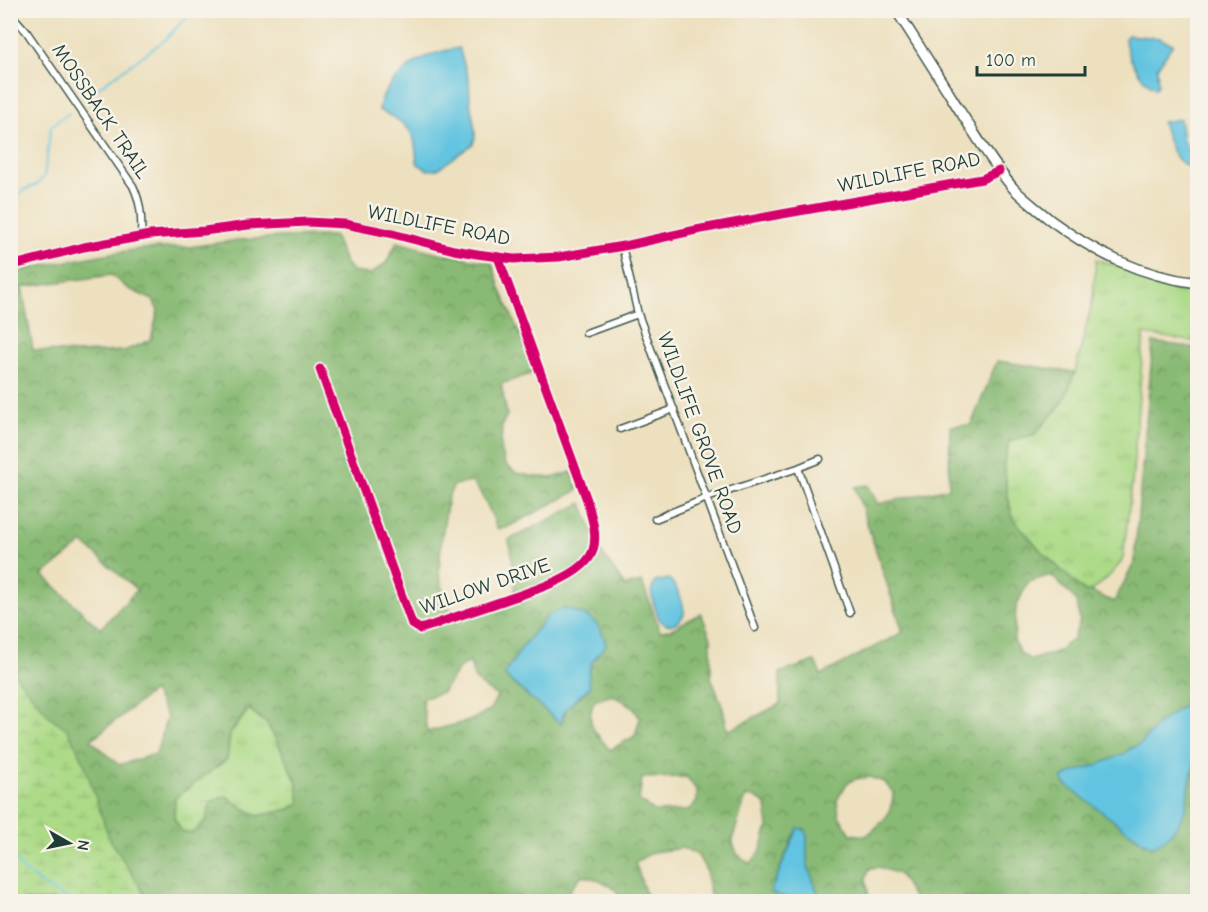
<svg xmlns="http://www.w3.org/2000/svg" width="1208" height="912" viewBox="0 0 1208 912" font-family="'Comic Neue',sans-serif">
	<defs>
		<pattern id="grass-tufts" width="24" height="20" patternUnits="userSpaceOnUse" patternTransform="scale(1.5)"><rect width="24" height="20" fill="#acda87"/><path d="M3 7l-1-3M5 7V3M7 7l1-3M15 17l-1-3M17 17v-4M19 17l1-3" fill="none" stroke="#94bc75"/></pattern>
		<pattern id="forest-crowns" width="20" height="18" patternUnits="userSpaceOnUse" patternTransform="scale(1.5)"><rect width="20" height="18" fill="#89ba74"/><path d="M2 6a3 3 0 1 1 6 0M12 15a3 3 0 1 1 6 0" fill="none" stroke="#6f9860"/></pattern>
		<pattern id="wetland-marsh" width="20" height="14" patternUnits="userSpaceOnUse" patternTransform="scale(1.5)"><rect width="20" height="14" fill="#acda87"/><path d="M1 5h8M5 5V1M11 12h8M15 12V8" fill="none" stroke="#94bc75"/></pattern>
	</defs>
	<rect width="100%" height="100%" fill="#f7f3e8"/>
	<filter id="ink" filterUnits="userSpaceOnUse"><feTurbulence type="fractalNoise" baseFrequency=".0167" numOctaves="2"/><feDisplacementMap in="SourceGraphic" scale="12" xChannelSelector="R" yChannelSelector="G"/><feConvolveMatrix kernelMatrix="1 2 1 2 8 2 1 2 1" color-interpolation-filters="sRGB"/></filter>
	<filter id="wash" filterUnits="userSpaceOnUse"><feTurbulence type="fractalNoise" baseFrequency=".008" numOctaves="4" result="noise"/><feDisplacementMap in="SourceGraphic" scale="24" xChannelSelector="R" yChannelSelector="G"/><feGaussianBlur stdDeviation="1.35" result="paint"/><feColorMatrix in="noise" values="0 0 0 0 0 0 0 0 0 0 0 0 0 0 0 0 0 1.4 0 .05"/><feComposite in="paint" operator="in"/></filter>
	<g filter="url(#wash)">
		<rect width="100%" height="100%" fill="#ede0bf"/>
		<path fill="url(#grass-tufts)" stroke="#668c5e" stroke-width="1.5" d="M1096,259L1121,267L1163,283L1197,289V342L1144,334L1132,483L1123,558C1117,570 1098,589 1085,593L1042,552L1013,519L1007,493L1004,462L1009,441L1035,434L1063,402L1075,372L1093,299Z
			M249,709L267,724L277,741L297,783L300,802L290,809L258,816L238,805L226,796L211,801L206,821L192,833L182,832L174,818L175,798L227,759L230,734Z"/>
		<path fill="url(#forest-crowns)" stroke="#547c54" stroke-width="1.5" fill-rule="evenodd" d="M334,236L345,262L353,272L370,274L386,263L397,242L438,253L492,263L500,288L536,372L501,384L507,415L502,425L501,447L505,464L516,473L531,476L552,478L572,472L578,490L506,528L497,529C491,511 484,497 473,482L454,485L448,497L441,543L439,574L447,606L455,614L489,610L515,603V580L509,540L582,503L599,549L625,586L642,582L660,631L670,630L701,613L711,638V677L722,705L728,731L780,704V673L815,661L821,675L903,632L855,487L868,485L878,504L949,488L950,426L971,425L997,361L1075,372L1063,402L1035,434L1009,441L1004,462L1007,493L1013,519L1042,552L1085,592L1090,591L1114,602L1134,563L1153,342L1197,348V689L1187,703L1159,723L1142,743L1128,750L1126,753L1097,766L1071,773L1065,784L1126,830L1152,847L1192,772L1197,753V884L1182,901H913V897L899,874L879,867L870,868L866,878L869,898L871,901H711L706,870L697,854L682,848L653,852L635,862L648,901H622C616,883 598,880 582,875L573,886L561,902H11V275L31,268L106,254L141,249L189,247L239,240L284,237ZM112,275L127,288L153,300L158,311L151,340L124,351L77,353L33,350L22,287ZM83,543L137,590L100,629L43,575ZM1051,575L1076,600L1080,621L1073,639L1056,652L1031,660L1019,652L1014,640L1016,607L1028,582ZM522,647L592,661L587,677L590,688C577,699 563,706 561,724L506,677L505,674ZM470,662L474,678L482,686L497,696L490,710L469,721L427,732L422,699L442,692L461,666ZM153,691L167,717L156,754L119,765L91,740ZM612,695L632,706L640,718L635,736L610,750C595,733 585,724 594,701ZM249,709L267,724L277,741L297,783L300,802L290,809L258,816L238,805L227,796L211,801L206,821L192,833L182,832L174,818L175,798L227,759L230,734L243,716ZM687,777L697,791V802L687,811L655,812L639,800L642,778ZM869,777L884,782L893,792C893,815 883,822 866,836L851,834L839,816L837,800L847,783L855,779ZM746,796L754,797L766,804L768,827L760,852L750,864L737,854L732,840ZM794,835L807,837V863L818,894L771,893V890Z"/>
		<path fill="url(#wetland-marsh)" stroke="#668c5e" stroke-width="1.5" d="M11,670L50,717L67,729L83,760L109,838L147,898L153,901H11Z"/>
		<path fill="#62c4e0" stroke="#40808a" stroke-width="1.5" d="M1128,35L1159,38L1173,44L1157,68L1158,86L1155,88C1141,81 1125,54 1125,38Z
			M459,48L469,80L470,101L475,130V137L473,144L438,169L428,170L418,164L417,161C416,154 416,144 413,137C408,123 391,116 379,110C381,87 407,66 426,57C436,52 448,50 459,48Z
			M1180,119L1183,141L1193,159L1194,166L1190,168C1170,158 1169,141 1162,122Z
			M669,579C678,588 684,602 684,615C679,622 675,625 666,625L659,619L653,602L651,591L655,582Z
			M564,608C586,614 601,620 606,645C593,660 585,667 590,687C577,699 563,706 561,724L506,677L505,673L522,647L548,615Z
			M1197,689V753L1192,773L1185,810L1179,823L1165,840L1152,847L1126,830L1065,784L1062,778L1071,773L1097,765L1126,753L1128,750L1142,743L1159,723L1187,703Z
			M798,828L805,830L807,837V863L818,894L817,898C801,899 785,899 771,893V890Z"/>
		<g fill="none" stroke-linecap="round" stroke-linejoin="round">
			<path stroke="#62c4e0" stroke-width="2" d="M85,97L165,40L193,10
				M10,201L24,190L36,185L44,177L51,126L69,113
				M10,854C27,877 48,890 74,902"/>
		</g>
	</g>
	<g filter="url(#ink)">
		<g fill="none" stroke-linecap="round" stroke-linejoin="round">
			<defs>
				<path id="street" d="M10,13L26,31L133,186C141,203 142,218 141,237
					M622,246L638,314L755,628
					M1192,282L1198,273
					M586,333L638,314
					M320,369L412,624L420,629L433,625C456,616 480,609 503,601C528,592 585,577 593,550C598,534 591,516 587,500L498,257
					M620,429L674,409
					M798,468L850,613
					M655,519L707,498L798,468L820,459
					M1195,902L1198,898"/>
				<path id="secondary" d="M896,10C918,44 939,77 960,111C977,137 993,165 1014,189C1025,200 1037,209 1049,219C1095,253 1140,276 1198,283
					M10,266L84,247L150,235L204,231L248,225L308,222L345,224L389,233L454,250L477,254L514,259L559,257L629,245L696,230L782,214L982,179L999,171"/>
			</defs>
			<use href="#street" stroke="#3e5549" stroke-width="9"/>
			<use href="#secondary" stroke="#3e5549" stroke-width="12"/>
			<use href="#street" stroke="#fff" stroke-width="6"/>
			<use href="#secondary" stroke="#fff" stroke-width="9"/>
			<defs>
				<path id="cycleway" d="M10,266L84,247L150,235L204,231L248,225L308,222L345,224L389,233L454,250L477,254L514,259L559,257L629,245L696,230L782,214L982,179L999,171
					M320,369L412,624L420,629L433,625C456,616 480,609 503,601C528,592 585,577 593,550C598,534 591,516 587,500L498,257"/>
			</defs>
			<use href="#cycleway" stroke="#f7f3e8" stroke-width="13"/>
			<use href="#cycleway" stroke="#d6006c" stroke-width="9"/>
		</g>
	</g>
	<g text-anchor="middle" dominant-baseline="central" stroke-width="5" stroke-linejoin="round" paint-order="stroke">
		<g font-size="20" fill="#1f3d34" stroke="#f7f3e8">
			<text transform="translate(101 111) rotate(56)">MOSSBACK TRAIL</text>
			<text transform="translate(909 172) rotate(-11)">WILDLIFE ROAD</text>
			<text transform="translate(439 225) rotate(11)">WILDLIFE ROAD</text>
			<text transform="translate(700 433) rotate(70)">WILDLIFE GROVE ROAD</text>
			<text transform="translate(485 586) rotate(-19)">WILLOW DRIVE</text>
		</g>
	</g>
	<rect width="1208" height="912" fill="none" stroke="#f7f3e8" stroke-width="36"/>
	<g transform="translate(69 843) rotate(99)" stroke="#f7f3e8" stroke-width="4.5" paint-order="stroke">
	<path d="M0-4.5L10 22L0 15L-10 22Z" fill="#1f3d34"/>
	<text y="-9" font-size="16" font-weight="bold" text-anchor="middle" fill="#1f3d34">N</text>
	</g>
	<path d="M977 66v9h108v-9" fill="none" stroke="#1f3d34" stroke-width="3"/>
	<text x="986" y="66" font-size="18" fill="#1f3d34" stroke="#f7f3e8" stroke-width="4.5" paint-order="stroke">100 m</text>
</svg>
